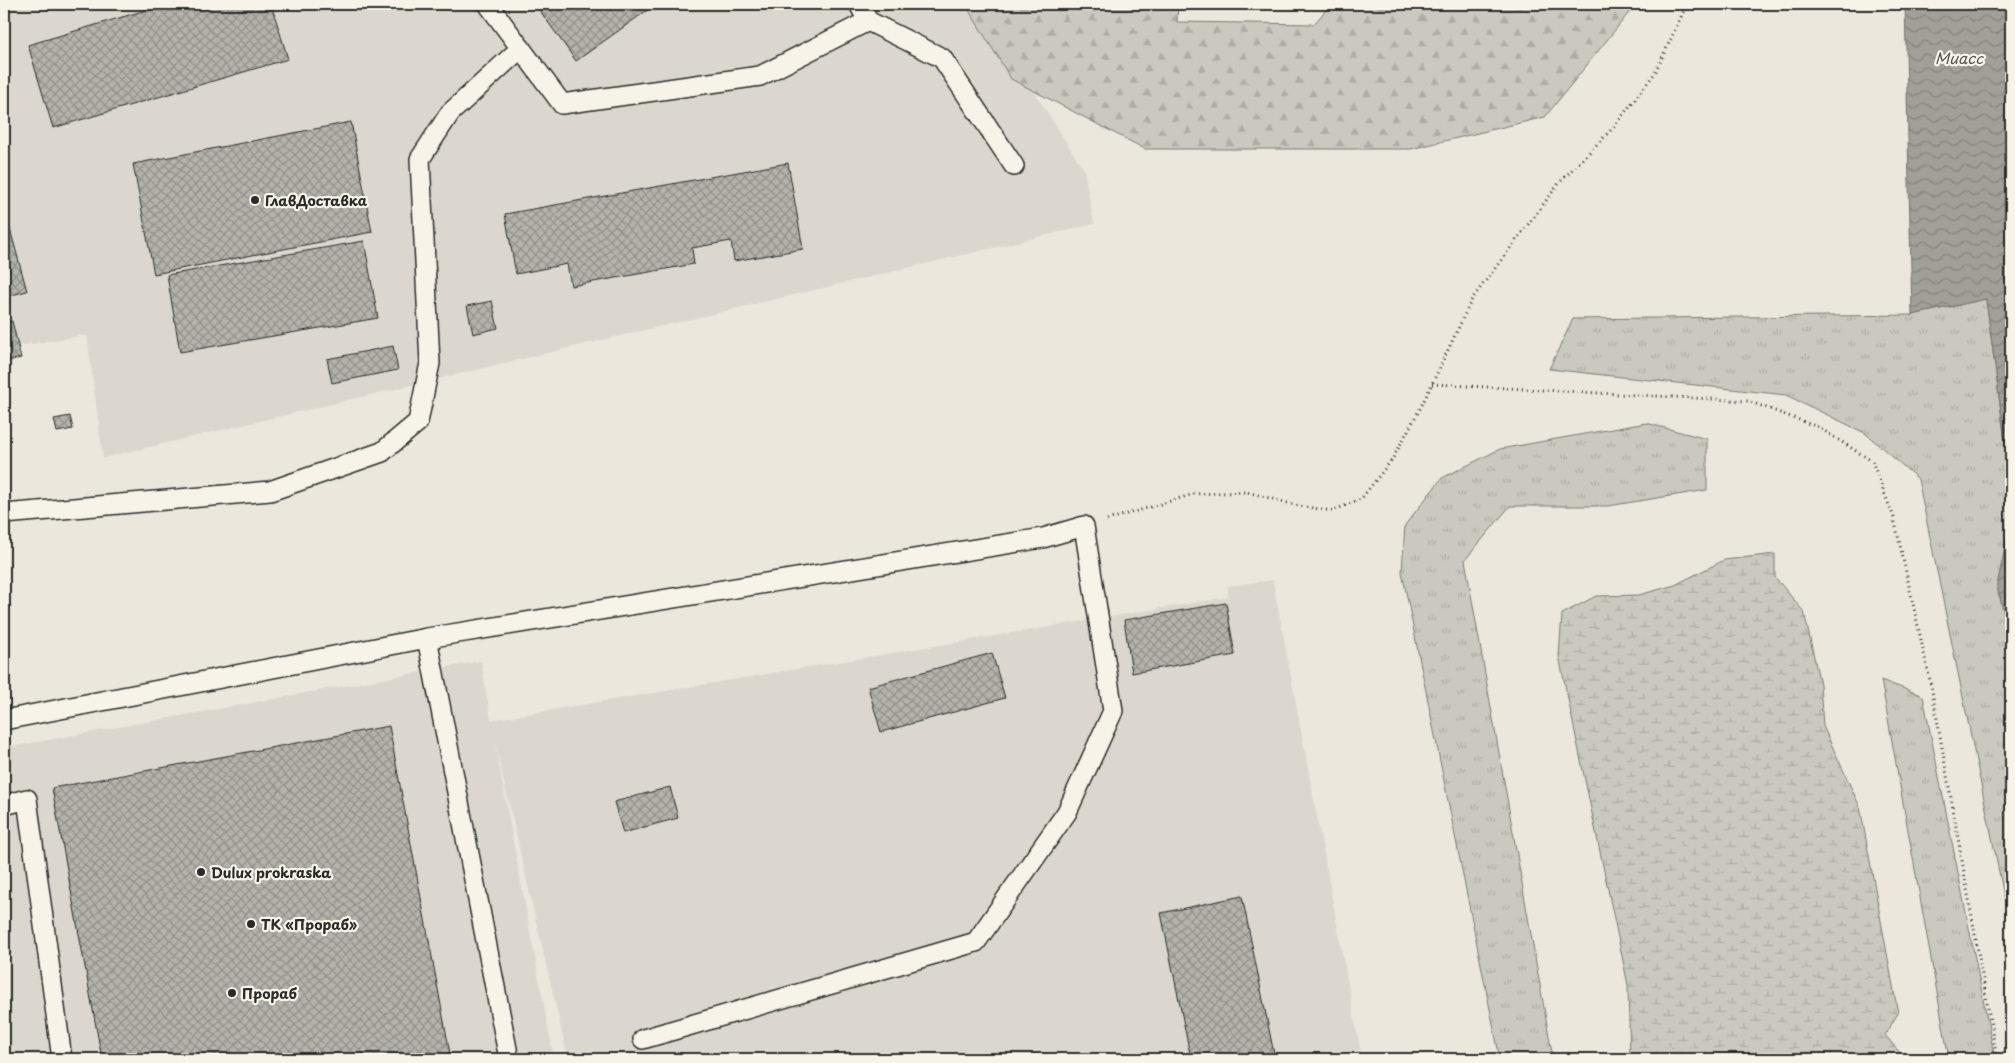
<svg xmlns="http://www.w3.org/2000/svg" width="2015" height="1063" viewBox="0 0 2015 1063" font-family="'Playpen Sans',sans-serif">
	<defs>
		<pattern id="grass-tufts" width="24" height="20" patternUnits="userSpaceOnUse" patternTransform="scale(1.25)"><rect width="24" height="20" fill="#cbc8bf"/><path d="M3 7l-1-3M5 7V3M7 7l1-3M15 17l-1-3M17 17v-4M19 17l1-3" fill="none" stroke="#aeaca4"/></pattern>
		<pattern id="forest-firs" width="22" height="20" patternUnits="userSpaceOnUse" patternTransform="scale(1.25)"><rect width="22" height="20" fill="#cbc8bf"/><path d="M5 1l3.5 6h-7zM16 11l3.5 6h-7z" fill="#aeaca4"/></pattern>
		<pattern id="wetland-marsh" width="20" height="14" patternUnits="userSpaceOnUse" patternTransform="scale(1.25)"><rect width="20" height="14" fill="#cbc8bf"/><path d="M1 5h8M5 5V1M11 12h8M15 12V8" fill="none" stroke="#aeaca4"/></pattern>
		<pattern id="water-waves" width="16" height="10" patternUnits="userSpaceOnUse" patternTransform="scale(1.25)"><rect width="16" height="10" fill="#a29f98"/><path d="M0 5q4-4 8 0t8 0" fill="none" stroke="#84827c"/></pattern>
		<pattern id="building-cross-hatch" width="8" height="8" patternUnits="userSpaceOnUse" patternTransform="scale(1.25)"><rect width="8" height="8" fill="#b5b2ab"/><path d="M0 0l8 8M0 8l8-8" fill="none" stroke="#93918b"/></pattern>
	</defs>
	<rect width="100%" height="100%" fill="#ebe7dd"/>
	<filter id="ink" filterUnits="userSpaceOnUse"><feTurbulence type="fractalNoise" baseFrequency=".02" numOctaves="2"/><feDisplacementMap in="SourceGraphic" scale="10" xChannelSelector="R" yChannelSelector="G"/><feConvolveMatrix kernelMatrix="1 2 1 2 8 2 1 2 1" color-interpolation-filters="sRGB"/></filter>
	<g filter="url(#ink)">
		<path fill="#dbd7ce" d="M4,4H978L1084,170L1094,224L103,458L87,335L4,348Z
			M1273,580L1362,1059H568L494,739L554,1059H4V748L481,661L491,720L1228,597V586Z"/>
		<path fill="url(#grass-tufts)" stroke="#7b7a75" d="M1986,299L2011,486V520L1997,586L2011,640V930L1918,479L1865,433L1786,395L1549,369L1573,319L1912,315Z
			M1646,423L1707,439V490L1608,506H1510L1465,560L1553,1059H1500L1402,572L1405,525L1442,478L1500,449Z
			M1881,680L1923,696L1995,1059H1949Z"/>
		<path fill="url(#forest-firs)" stroke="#7b7a75" d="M965,4H1178L1177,22L1314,24L1331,4H1636L1545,117L1411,149H1145L1011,79Z"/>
		<path fill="url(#wetland-marsh)" stroke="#7b7a75" d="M1775,554V577L1804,612L1820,684L1823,726L1860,807L1898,1013L1885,1035L1901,1054L1902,1059H1630L1628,985L1559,656L1562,614L1596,596L1639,595L1675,585L1724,560Z"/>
		<path fill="url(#water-waves)" stroke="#72716c" d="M1905,4H2011V486L1986,299L1912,315Z
			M2011,520V640L1997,586Z"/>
		<path fill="url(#building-cross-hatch)" stroke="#2b2b2b" d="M156,4H271L288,59L53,128L28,45L156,7Z
			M535,4H645L649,9L576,61Z
			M351,122L372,232L154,274L133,164Z
			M788,163L803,249L734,261L731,241L692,248L694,264L571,286L567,264L516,274L505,214Z
			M4,207L27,291L4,297Z
			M364,241L378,318L180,352L167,275Z
			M492,301L498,328L473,334L467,306Z
			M12,321L21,358L4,362V323Z
			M393,346L398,370L332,383L327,359Z
			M70,416L73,429L57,432L54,419Z
			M1226,603L1235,655L1132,673L1124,620Z
			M992,653L1005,698L881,732L868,687Z
			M389,726L451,1059H102L52,788Z
			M670,787L678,818L623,833L614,802Z
			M1242,896L1275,1059H1191L1161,913Z"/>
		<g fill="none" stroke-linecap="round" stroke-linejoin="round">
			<defs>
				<path id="service" d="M488,4L562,104L760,76L868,21
					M859,4L868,21L942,58L1014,166
					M4,514L270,491L382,452L418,422L430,363L420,159L450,113L521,48
					M427,638L509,1059
					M4,720L427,638L1043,538L1084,526L1113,711L1067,812L976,942L643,1039
					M4,805L27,799L62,1059"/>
			</defs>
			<use href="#service" stroke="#2b2b2b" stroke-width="22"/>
			<path stroke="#2b2b2b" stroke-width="3" stroke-dasharray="1 4" stroke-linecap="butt" d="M1432,384L1748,401L1818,427L1872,461L1894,518L1931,685L1997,1059
				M1107,520L1194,494L1247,492L1299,506L1332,511L1361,499L1393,458L1422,405L1472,299L1560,182L1613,128L1655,73L1687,4"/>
			<use href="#service" stroke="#f7f3e8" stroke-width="19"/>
		</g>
	</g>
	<g fill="#2b2b2b" stroke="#f7f3e8" stroke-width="2">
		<circle cx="255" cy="200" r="5"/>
		<circle cx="201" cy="872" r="5"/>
		<circle cx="251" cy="924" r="5"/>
		<circle cx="232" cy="993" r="5"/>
	</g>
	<g text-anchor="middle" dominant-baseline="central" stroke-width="4.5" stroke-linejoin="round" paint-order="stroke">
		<g font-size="14" font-weight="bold" fill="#2b2b2b" stroke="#f7f3e8" text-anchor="start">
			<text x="265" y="200">ГлавДоставка</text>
			<text x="211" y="872">Dulux prokraska</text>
			<text x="261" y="924">ТК «Прораб»</text>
			<text x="242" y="993">Прораб</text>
		</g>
		<g font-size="15" font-style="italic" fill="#555451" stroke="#f7f3e8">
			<text x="1959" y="57">Миасс</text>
		</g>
	</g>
	<rect width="2015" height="1063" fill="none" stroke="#f7f3e8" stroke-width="20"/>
	<rect x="10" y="10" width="1995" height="1043" fill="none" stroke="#2b2b2b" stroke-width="2" filter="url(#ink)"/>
</svg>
